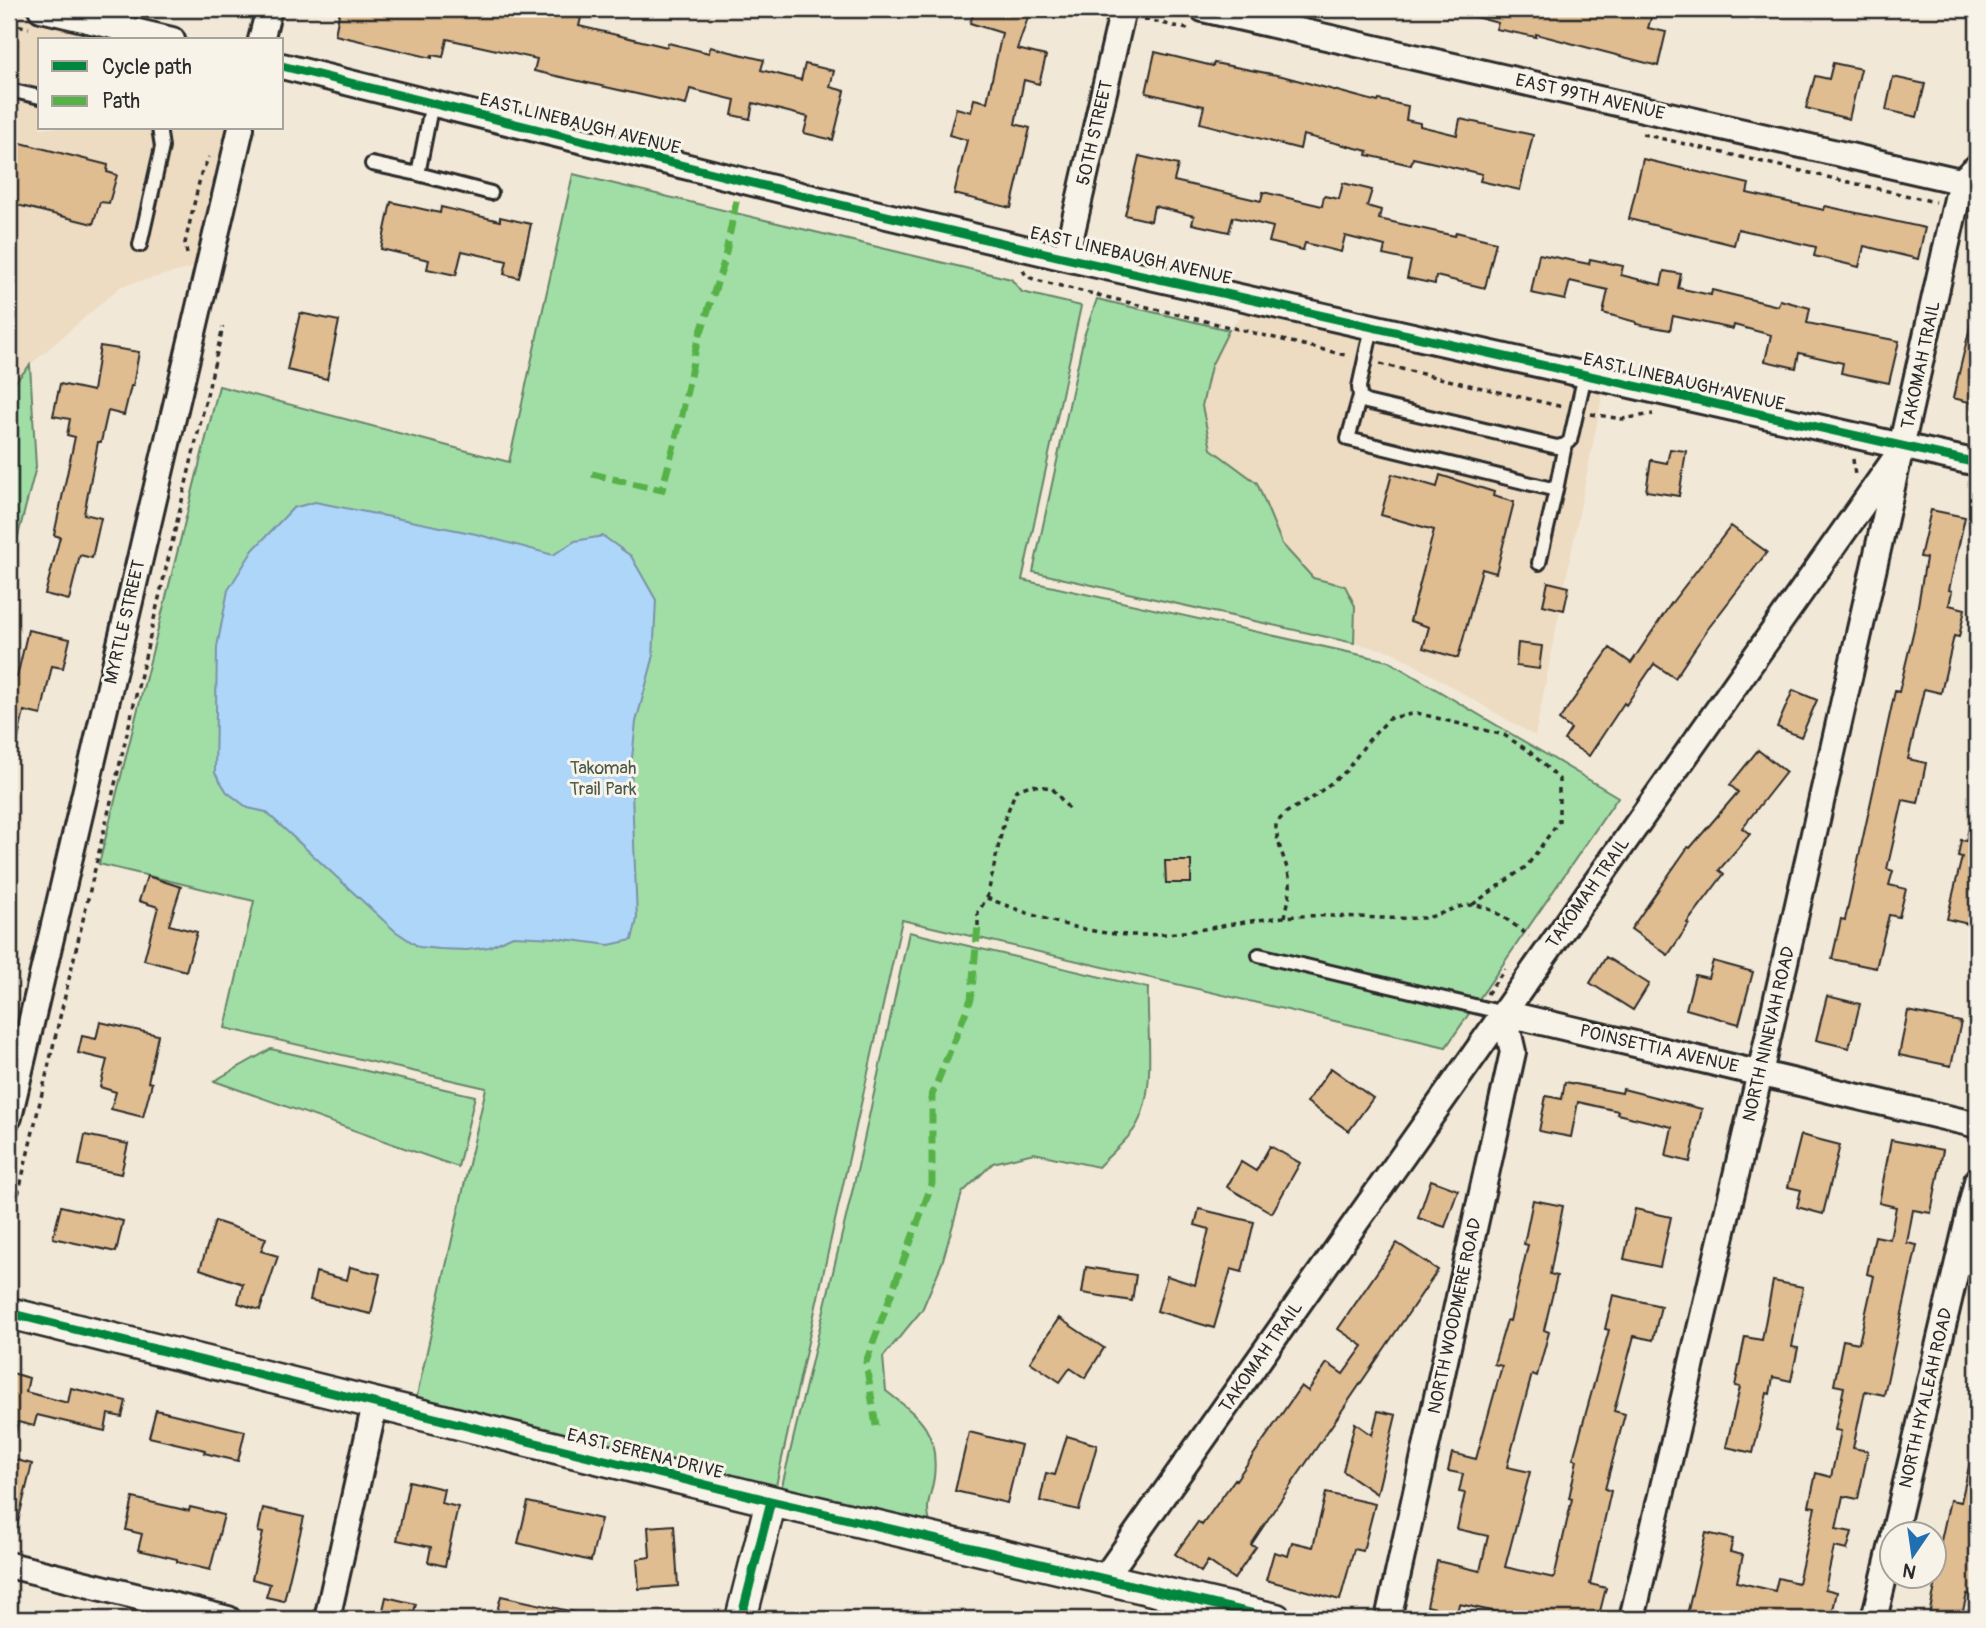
<svg xmlns="http://www.w3.org/2000/svg" width="1986" height="1628" viewBox="0 0 1986 1628" font-family="Pangolin,sans-serif">
	<rect width="100%" height="100%" fill="#f2e8d7"/>
	<filter id="ink" filterUnits="userSpaceOnUse"><feTurbulence type="fractalNoise" baseFrequency=".0143" numOctaves="2"/><feDisplacementMap in="SourceGraphic" scale="14" xChannelSelector="R" yChannelSelector="G"/><feConvolveMatrix kernelMatrix="1 2 1 2 8 2 1 2 1" color-interpolation-filters="sRGB"/></filter>
	<g filter="url(#ink)">
		<path fill="#eddbc2" d="M9,13L116,40H40V128H230L195,267L121,286L30,365L9,389Z
			M1245,311L1603,392L1535,736L1393,652L1354,643L1355,606L1313,579L1282,544L1257,483L1211,449L1202,406L1211,366L1229,330Z"/>
		<path fill="#a1dea6" stroke="#668468" stroke-width="2" d="M573,174L1011,279L1022,292L1081,306L1022,580L1388,661L1618,797L1446,1047L902,920L775,1490L416,1400L486,1088L225,1028L254,901L99,864L219,386L509,462Z
			M1097,299L1229,330L1211,366L1202,406L1211,449L1257,483L1282,544L1313,578L1345,586L1355,606L1354,643L1033,572L1084,336Z
			M30,365L36,467L9,570V389Z
			M909,932L1148,988C1146,1030 1158,1091 1135,1128C1126,1142 1109,1155 1098,1167L1034,1153L993,1163L962,1193L942,1263L922,1310L883,1357L886,1391C919,1417 939,1430 934,1477C931,1498 924,1504 931,1526L781,1490L858,1167Z
			M271,1049L475,1096L458,1167L214,1081Z"/>
		<path fill="#aed6f9" stroke="#7a92a7" stroke-width="2" d="M315,502L476,534L553,555L575,541L603,536L631,556L656,600L653,659L636,722L631,767L637,919L632,940L609,945L556,938L513,936L489,947L467,950L440,949L419,947L395,931L266,812L248,808L227,792L215,773L217,647L228,590L253,550L293,508Z"/>
		<path fill="#e0bc91" stroke="#2b2b2b" stroke-width="2" d="M340,9H544L581,18L579,26L667,47L668,43L709,53L710,47L764,60L761,70L801,80L805,64L834,71L830,87L845,91L833,140L804,133L808,117L753,103L750,119L732,115L735,100L690,89L686,105L534,71L537,59L447,39L443,57L432,55V58L335,35Z
			M975,9H1031L1017,49L1046,56L1039,84L1024,80L1015,124L1030,128L1011,208L954,194L967,140L949,135L956,108L971,112L974,99L987,102L1002,33L970,23Z
			M1465,9H1641L1653,11L1648,28L1666,32L1658,66L1536,34V37L1496,29L1498,23L1464,14Z
			M1155,52L1213,66L1214,63L1282,76L1378,102L1379,100L1408,106L1406,120L1420,123V126L1457,135L1460,119L1533,135L1520,190L1480,181L1482,174L1413,158L1411,165L1367,155L1368,151L1303,135L1300,149L1200,123L1204,106L1146,93Z
			M1833,63L1861,69L1849,119L1806,108L1815,76L1829,79Z
			M1893,77L1925,84L1917,117L1886,110Z
			M9,140L108,165L107,172L117,175L109,203L100,202L93,224L9,203Z
			M1139,156L1178,165L1174,181L1261,201L1263,192L1322,206L1324,196L1339,199L1343,183L1372,190L1367,206L1381,210L1379,219L1455,236L1456,232L1496,242L1485,288L1436,276L1435,284L1407,278L1411,261L1383,255L1385,246L1345,236L1341,252L1305,243L1303,250L1269,242L1273,227L1233,217L1229,232L1192,224L1194,216L1154,206L1151,221L1125,215Z
			M1643,159L1749,184L1747,193L1824,210L1825,206L1925,228L1918,259L1864,246L1859,267L1814,256L1816,247L1738,229L1734,245L1629,219Z
			M391,202L440,213L441,207L500,221V217L531,224L519,278L504,274L507,261L462,251L456,275L427,269L429,260L381,249Z
			M1539,254L1589,264L1590,259L1623,266L1621,275L1661,285L1664,271L1681,274L1678,288L1711,295L1712,290L1778,306L1780,300L1810,308L1807,323L1899,341L1889,383L1841,373L1843,363L1799,353L1796,368L1765,361L1771,335L1734,325L1733,329L1673,316L1670,330L1636,324V322L1603,313L1608,290L1570,281L1565,300L1531,293Z
			M300,313L339,321L327,379L287,370Z
			M1971,323L1977,324V404L1953,398Z
			M100,346L139,352L133,386H131L124,415L108,411L101,442H98L84,514L101,518L92,558L80,555L69,600L45,594L60,537L54,535L75,437L67,435L70,419L53,416L60,384L93,391Z
			M1670,449L1686,451L1679,496L1646,491L1651,460L1667,463Z
			M1392,474L1437,487L1440,475L1494,492L1493,496L1514,502L1496,573L1482,569L1458,658L1423,648L1429,627L1410,621L1434,530L1381,515Z
			M1931,510L1965,517L1949,590L1952,591L1949,605L1965,609L1959,637L1954,636L1941,693L1924,689L1908,759L1926,763L1918,803L1903,800L1887,869L1893,871L1889,885L1906,889L1899,917L1889,915L1876,968L1832,959L1841,919L1845,920L1895,691L1899,692L1914,629L1926,558L1920,557Z
			M1731,526L1767,552L1707,630L1675,678L1654,664L1626,705L1624,703L1589,756L1564,740L1571,729L1559,720L1610,648L1631,663L1670,605Z
			M1548,582L1569,587L1564,610L1543,605Z
			M28,630L70,639L63,668L52,666L41,715L24,711L16,748L9,747V701L14,676L17,677Z
			M1518,643L1542,646L1539,669L1516,666Z
			M1793,690L1817,700L1801,737L1777,727Z
			M1758,750L1786,772L1742,828L1750,834L1719,870L1724,874L1687,923L1689,924L1668,955L1631,929L1688,847L1690,848L1738,792L1730,785Z
			M1971,820L1977,821V926L1947,919L1962,857L1958,856L1961,840L1966,841Z
			M1165,861H1191V883H1166Z
			M147,876L181,887L169,925L197,932L186,971L144,960L158,907L139,901Z
			M1606,957L1649,984L1633,1010L1590,983Z
			M1713,961L1753,972L1739,1024L1686,1009L1695,975L1708,978Z
			M1827,996L1860,1004L1849,1048L1816,1040Z
			M1908,1011L1961,1022L1951,1066L1899,1055Z
			M100,1022L158,1035L148,1082L152,1083L143,1117L111,1109L116,1092L100,1087L107,1060L78,1053L82,1036L96,1039Z
			M1331,1068L1373,1098L1349,1131L1307,1102Z
			M1565,1082L1622,1093L1623,1089L1702,1109L1690,1162L1666,1156L1672,1127L1617,1114L1618,1111L1578,1102L1571,1137L1539,1131L1546,1096L1562,1099Z
			M85,1135L128,1144L121,1174L79,1165Z
			M1801,1135L1840,1145L1823,1214L1797,1207L1801,1190L1788,1187Z
			M1891,1140L1943,1150L1931,1213L1913,1210L1907,1243L1917,1245L1884,1395L1865,1391L1853,1448L1868,1451L1858,1499L1843,1496L1836,1529L1852,1532L1847,1550L1834,1547L1825,1589L1837,1592L1831,1619H1686L1706,1533L1733,1539L1730,1552L1743,1555L1737,1582L1775,1591L1778,1578L1798,1583L1815,1507L1809,1506L1816,1473L1831,1477L1841,1431L1835,1430L1844,1387L1834,1385L1843,1340L1859,1343L1874,1276L1867,1274L1875,1236L1890,1239L1896,1207L1879,1203Z
			M1270,1146L1300,1163L1272,1213L1227,1187L1241,1162L1256,1171Z
			M1431,1180L1458,1190L1445,1227L1418,1218Z
			M1533,1200L1563,1206L1550,1274L1557,1276L1544,1330L1549,1332L1537,1376L1532,1374L1507,1467L1530,1472L1505,1567L1554,1578L1572,1499L1569,1498L1577,1460L1573,1459L1609,1330L1605,1329L1613,1295L1661,1306L1653,1340L1634,1336L1614,1411L1625,1414L1605,1489L1611,1491L1590,1584L1606,1588L1598,1619H1529L1459,1604L1457,1613L1427,1606L1437,1561L1480,1571L1488,1536L1457,1529L1465,1493L1459,1492L1463,1474L1448,1471L1452,1453L1476,1459L1502,1366L1494,1364L1507,1320L1510,1321L1528,1245L1524,1244Z
			M61,1206L123,1221L116,1252L53,1238Z
			M1199,1209L1254,1222L1242,1272L1231,1269L1214,1328L1157,1311L1167,1276L1195,1285L1209,1229L1195,1225Z
			M1635,1209L1671,1217L1660,1267L1624,1259Z
			M215,1221L266,1238L261,1251L278,1256L260,1310L238,1303L243,1284L200,1269Z
			M1397,1243L1438,1270L1276,1507L1251,1545L1256,1547L1234,1579L1208,1561L1201,1572L1175,1554L1198,1522L1202,1525L1235,1479L1236,1480L1301,1386L1308,1391L1327,1363L1343,1374L1363,1346L1338,1329Z
			M350,1267L380,1274L371,1314L310,1300L316,1272L347,1280Z
			M1086,1267L1136,1275L1132,1301L1082,1293Z
			M1773,1281L1803,1287L1792,1347L1798,1348L1791,1381L1773,1377L1770,1394L1767,1393L1753,1453L1726,1447L1740,1387L1735,1386L1745,1337L1762,1340Z
			M1059,1318L1104,1348L1085,1378L1070,1368L1060,1382L1030,1362Z
			M9,1372L29,1378L26,1392L68,1403L71,1388L126,1401L122,1417L108,1414L105,1431L37,1415L34,1426L18,1422L15,1435H9Z
			M156,1410L245,1431L238,1461L204,1453L205,1450L149,1437Z
			M1378,1411L1396,1415L1377,1494L1343,1471L1355,1423L1372,1435Z
			M969,1432L1021,1445L1007,1503L955,1491Z
			M1067,1436L1097,1445L1079,1510L1040,1501L1046,1473L1055,1475Z
			M9,1458L32,1464L15,1534L9,1533Z
			M1970,1462H1977V1596L1967,1594L1961,1619H1928L1938,1573L1934,1572L1950,1500L1961,1502Z
			M409,1481L444,1489L441,1503L458,1507L445,1566L428,1562L431,1547L397,1540Z
			M1326,1493L1375,1504L1363,1551L1354,1549L1340,1600L1266,1580L1274,1552L1288,1556L1292,1542L1313,1547Z
			M133,1498L189,1511L190,1507L224,1515L210,1570L177,1562V1559L138,1550L142,1534L126,1530Z
			M528,1502L601,1519L591,1561L518,1543Z
			M263,1508L304,1517L284,1601L266,1597L270,1584L252,1579L263,1533L258,1532Z
			M674,1525L678,1586L639,1589L637,1559L650,1557L648,1527Z
			M501,1596L574,1612V1619H495Z
			M386,1597L416,1604L412,1619H381Z"/>
		<g fill="none" stroke-linecap="round" stroke-linejoin="round">
			<defs>
				<path id="service" d="M9,90L40,97
					M432,103L418,174L491,193
					M372,164L418,174
					M140,245L162,147L159,128
					M1372,327L1359,387L1360,396L1366,402L1557,447L1565,445L1570,441L1585,375
					M1360,396L1348,439L1556,490L1539,563
					M1556,490L1565,445
					M1259,955L1504,1013"/>
				<path id="minor" d="M41,9L172,40
					M1203,9L1977,185
					M261,40L269,9
					M282,66L853,208L1066,258L1977,463
					M1066,258L1123,9
					M9,1117L241,128
					M1894,1534L1977,1181
					M9,1565L228,1619
					M1104,1579L1897,456
					M327,1619L375,1404
					M1388,1619L1513,1052L1504,1013L1977,1125
					M1632,1619L1760,1073L1961,181L1977,167
					M1874,1619L1892,1544"/>
				<path id="tertiary" d="M9,1313L771,1501L1276,1619
					M741,1619L771,1501"/>
			</defs>
			<use href="#service" stroke="#2b2b2b" stroke-width="18"/>
			<use href="#minor" stroke="#2b2b2b" stroke-width="30"/>
			<use href="#tertiary" stroke="#2b2b2b" stroke-width="35"/>
			<path stroke="#2b2b2b" stroke-width="3.5" stroke-dasharray="5 5" stroke-linecap="butt" d="M1144,19L1192,30
				M9,23L29,28
				M1642,134L1935,202
				M187,254L185,243L201,174L209,157
				M1023,270L1026,276L1036,280L1349,356
				M1380,364L1563,407
				M1591,414L1622,419L1653,414
				M1853,459L1855,476
				M987,898L1004,821L1016,790L1031,785L1052,788L1070,810
				M1285,917C1287,906 1291,893 1290,883C1288,862 1275,844 1276,823L1287,812L1312,798L1346,771L1368,741L1390,718L1417,713L1504,735L1530,752L1559,779V821L1527,866L1472,905
				M978,926V912L987,898C1036,917 1088,936 1142,935C1189,935 1237,921 1284,917C1330,913 1376,920 1422,918C1439,917 1457,904 1474,905C1495,907 1512,924 1529,936
				M1487,994L1505,969
				M9,1233L223,327"/>
			<use href="#service" stroke="#f7f3e8" stroke-width="12"/>
			<use href="#minor" stroke="#f7f3e8" stroke-width="24"/>
			<use href="#tertiary" stroke="#f7f3e8" stroke-width="30"/>
			<path stroke="#56b246" stroke-width="7" stroke-dasharray="14 7" stroke-linecap="butt" d="M592,474L662,490L682,415L696,347L724,262L737,197
				M876,1426L866,1362L932,1184V1095L971,999L978,926"/>
			<defs>
				<path id="cycleway" d="M282,66L853,208L1066,258L1977,463
					M9,1313L771,1501L1276,1619
					M741,1619L771,1501"/>
			</defs>
			<use href="#cycleway" stroke="#f7f3e8" stroke-width="13"/>
			<use href="#cycleway" stroke="#00873e" stroke-width="9"/>
		</g>
	</g>
	<g text-anchor="middle" dominant-baseline="central" stroke-width="6" stroke-linejoin="round" paint-order="stroke">
		<g font-size="18" fill="#2b2b2b" stroke="#f7f3e8">
			<text transform="translate(1590 97) rotate(13)">EAST 99TH AVENUE</text>
			<text transform="translate(580 124) rotate(14)">EAST LINEBAUGH AVENUE</text>
			<text transform="translate(1095 133) rotate(-77)">50TH STREET</text>
			<text transform="translate(1131 256) rotate(13)">EAST LINEBAUGH AVENUE</text>
			<text transform="translate(1921 365) rotate(-78)">TAKOMAH TRAIL</text>
			<text transform="translate(1684 382) rotate(13)">EAST LINEBAUGH AVENUE</text>
			<text transform="translate(125 622) rotate(-77)">MYRTLE STREET</text>
			<text transform="translate(1588 893) rotate(-55)">TAKOMAH TRAIL</text>
			<text transform="translate(1769 1034) rotate(-77)">NORTH NINEVAH ROAD</text>
			<text transform="translate(1659 1049) rotate(13)">POINSETTIA AVENUE</text>
			<text transform="translate(1455 1316) rotate(-78)">NORTH WOODMERE ROAD</text>
			<text transform="translate(1261 1357) rotate(-55)">TAKOMAH TRAIL</text>
			<text transform="translate(1926 1398) rotate(-77)">NORTH HYALEAH ROAD</text>
			<text transform="translate(645 1454) rotate(14)">EAST SERENA DRIVE</text>
		</g>
		<g font-size="18" fill="#48584a" stroke="#f7f3e8">
			<text x="603" y="768">Takomah<tspan x="603" dy="21">Trail Park</tspan></text>
		</g>
	</g>
	<rect width="1986" height="1628" fill="none" stroke="#f7f3e8" stroke-width="35"/>
	<rect x="18" y="18" width="1951" height="1593" fill="none" stroke="#2b2b2b" stroke-width="2.5" filter="url(#ink)"/>
	<rect x="38" y="38" width="245" height="91" fill="#f7f3e8" stroke="#a5a39c" stroke-width="2"/>
	<rect x="52" y="61" width="35" height="10" fill="#00873e" stroke="#a5a39c" stroke-width="2"/>
	<text x="102" y="74" font-size="21" fill="#2b2b2b">Cycle path</text>
	<rect x="52" y="96" width="35" height="10" fill="#56b246" stroke="#a5a39c" stroke-width="2"/>
	<text x="102" y="108" font-size="21" fill="#2b2b2b">Path</text>
	<g transform="translate(1913 1555) rotate(193)"><circle r="33" fill="#f7f3e8" stroke="#a5a39c" stroke-width="2"/>
	<path d="M0-5L12 26L0 18L-12 26Z" fill="#1f6fb2"/>
	<text y="-10" font-size="19" font-weight="bold" text-anchor="middle" fill="#2b2b2b">N</text>
	</g>
</svg>
